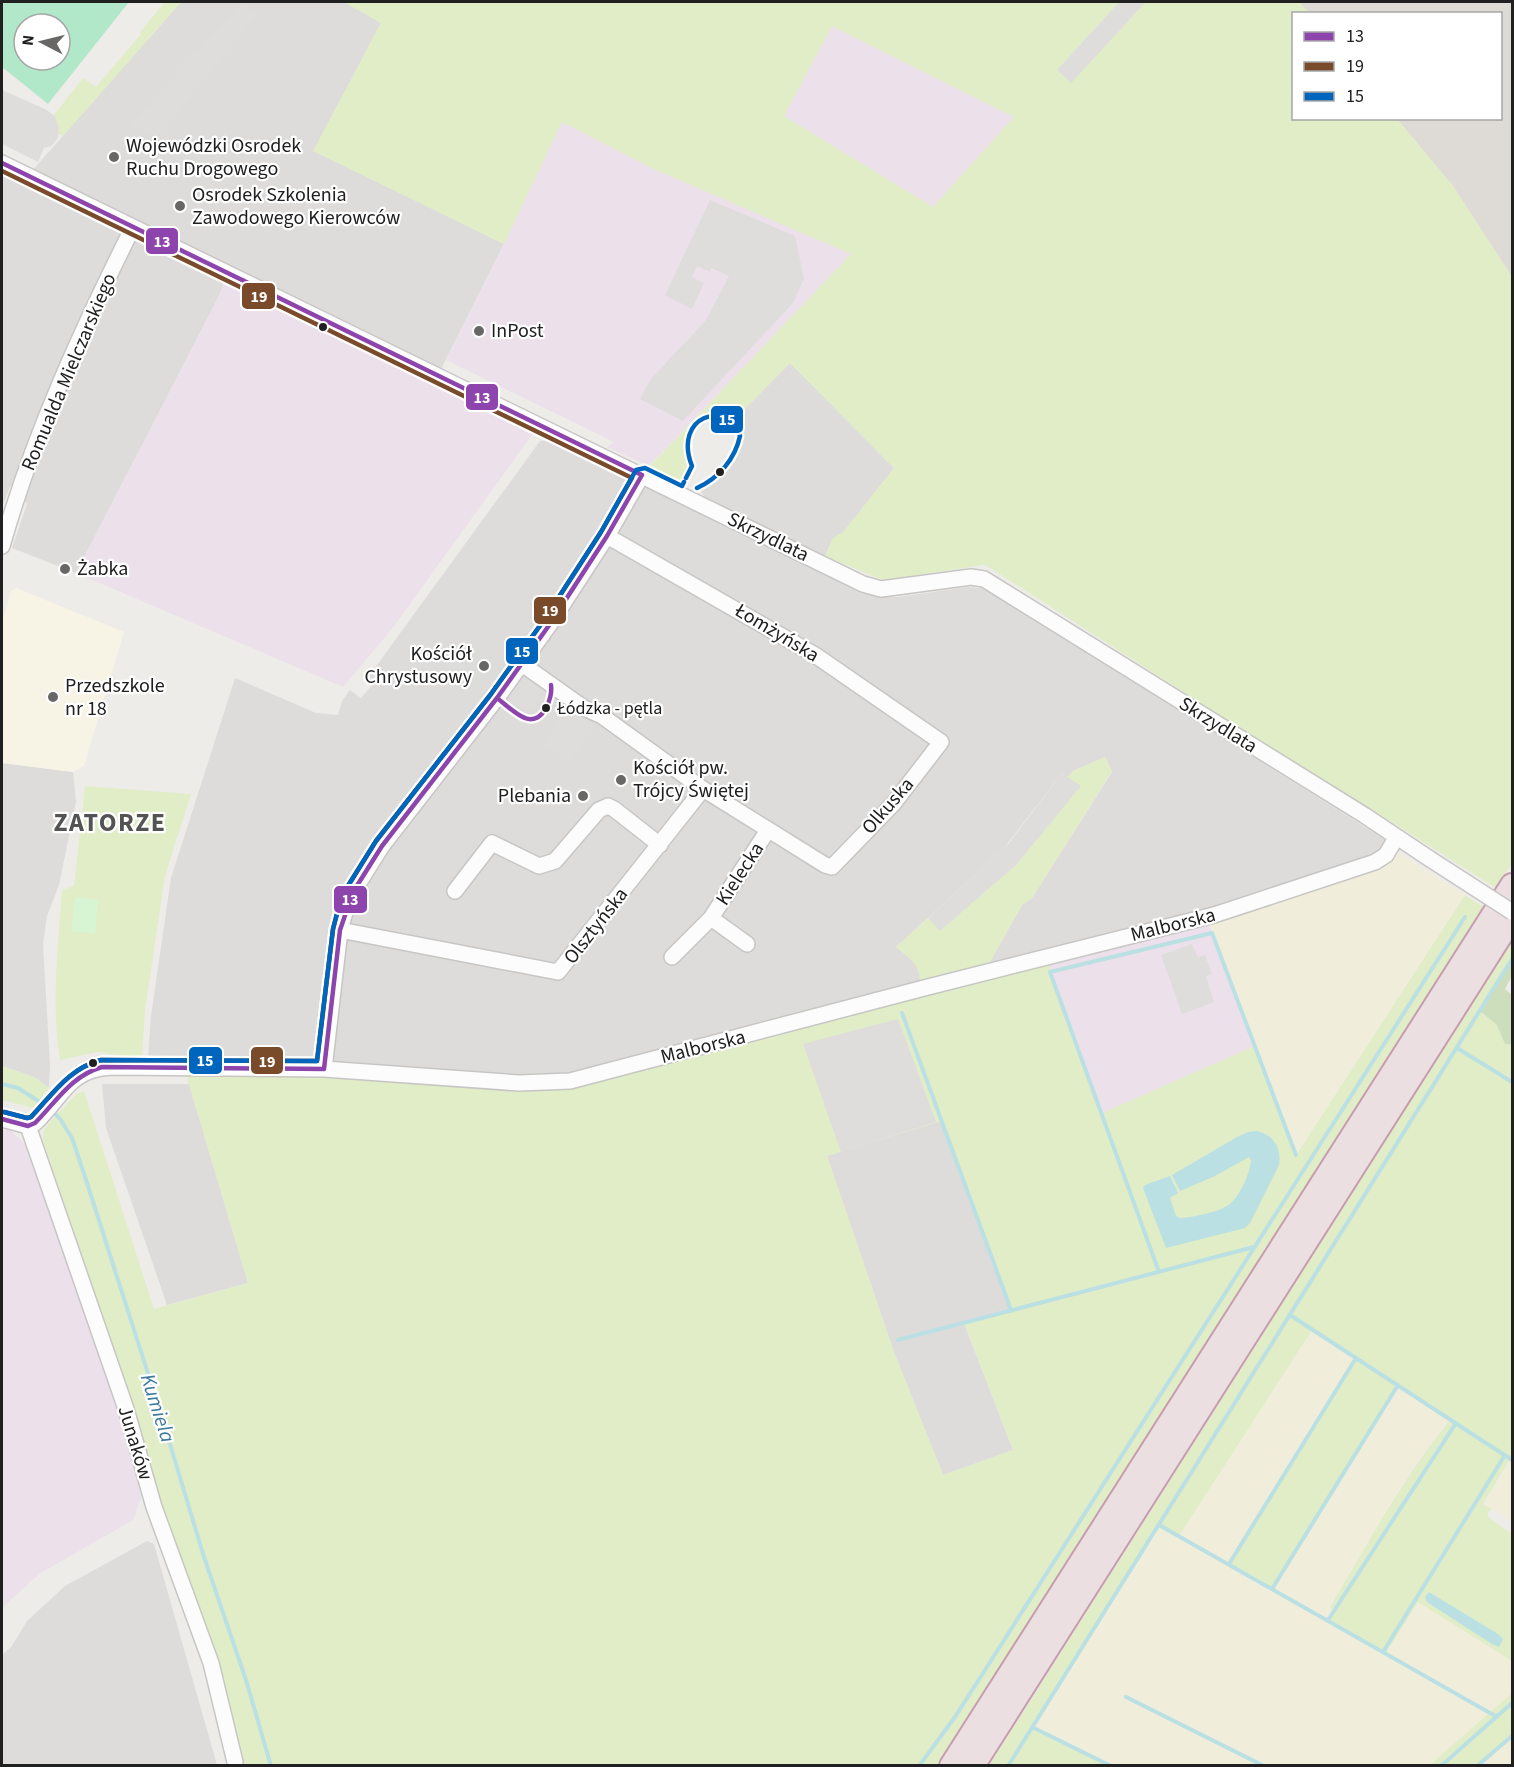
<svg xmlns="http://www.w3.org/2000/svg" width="1514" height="1767" viewBox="0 0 1514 1767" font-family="'Source Sans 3',sans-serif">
	<rect width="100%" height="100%" fill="#eeece9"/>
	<path fill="#dddcda" d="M181,2H344L381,23L314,151L504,244L440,371L31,172Z
		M2,173L225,281L219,296L76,573L12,548L27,504L10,486L2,507Z
		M790,363L894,468L843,533L833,538L825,556L710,501L703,495L700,489V486L714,475L732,452L736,442L739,423L745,416L741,413Z
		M549,440L869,594L884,597H898L967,587L981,588L996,595L1387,841L1383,849L1374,857L1213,910L987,967L1022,905L1032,898L1112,772L1105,757L1073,771L1068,777L1062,773L1004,848L896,947L915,962L920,974V982L571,1075L535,1078L332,1064L308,1060L148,1058L151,1016L171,878L235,678L316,713L338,715L342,701L350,690L361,698L372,685L369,676L540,441Z
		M2,763L73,772L76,802L59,885L47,916L43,944L50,1065L49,1088L34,1077L2,1066Z
		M102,1084H189L248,1283L167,1305L106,1128Z
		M941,1121L1011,1310L964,1323L1013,1450L943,1475L894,1352L827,1156Z
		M147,1541L154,1544L217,1765H2V1655L12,1646L27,1621L65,1586Z"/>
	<path fill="#ece0ea" d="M832,25L1015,117L933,207L784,116Z
		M562,122L656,170L852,254L649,466L607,447L614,442L446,360L496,260Z
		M225,281L534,432L392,629L343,687L76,573L219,296Z
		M1209,923L1255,1046L1102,1113L1048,962Z
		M2,1126L7,1127L30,1149L122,1424L143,1493L133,1520L39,1574L2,1608Z"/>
	<path fill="#f7f4e5" d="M16,588L124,632L84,766L73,772L2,763V622L11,591Z"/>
	<path fill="#dcdcda" d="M469,643L506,668L495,684L488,680L481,690L452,667Z"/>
	<path fill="#dedbd7" d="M1299,2H1512V277L1453,186L1397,119L1500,118V14L1309,13Z"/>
	<path fill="#f0eedb" d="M1397,852L1465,895L1296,1155L1209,923L1388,864Z
		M1312,1329L1356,1358L1230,1565L1272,1589L1398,1385L1450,1419L1413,1467L1330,1606L1334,1611L1418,1602L1512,1661V1693L1430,1765H1111L1032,1727L1159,1525L1179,1535Z
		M1511,1459L1512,1460V1521L1483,1505Z
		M1512,1736V1765H1490L1485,1759Z"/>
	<path fill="#e0edc6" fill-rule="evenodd" d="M165,2H181L63,136L58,134L59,127L54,115L83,78L96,87L141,34L140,32Z
		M344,2H1119L1057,70L1071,82L1146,2H1299L1309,13L1294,14V118L1397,119L1453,186L1512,277V863L1496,888L1363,804L1195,702L1185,693L987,566L983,565L888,580L878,578L825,556L833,538L843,532L894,468L790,363L741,413L738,410C723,428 712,410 696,425C679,440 692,448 691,464C690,493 659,476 646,470L851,254L656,170L562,122L504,244L313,151L381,23ZM832,26L1014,117L933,207L784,116Z
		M1105,757L1112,771L1032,898L1022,905L987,967L920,982C920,964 909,958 896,947L928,918L941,930L1016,865L1080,787L1068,777L1073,771Z
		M85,786L191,794L165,876L145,1009L142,1059L131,1058L98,1052L60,1060C51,1004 58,947 62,890L74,886Z
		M1465,895L1485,908L937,1765H242L215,1660L166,1520L113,1351L43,1140L44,1129L76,1094L84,1091L154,1309L248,1283L186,1074H324L519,1087L1048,962L1102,1113L1255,1046L1297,1154ZM941,1121L1011,1310L964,1322L1013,1450L943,1475L894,1352L827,1156Z
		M1512,942V959L1480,1011L1497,1025L1505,1043L1512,1044V1460L1510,1459L1483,1504L1492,1509L1488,1512V1517L1512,1534V1661L1418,1602L1386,1653L1328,1620L1334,1611L1330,1607C1368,1543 1403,1478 1450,1420L1398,1385L1272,1589L1229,1564L1355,1358L1312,1330L1179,1536L1159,1525L1032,1726L1111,1765L989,1766Z
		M2,1066L34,1077L49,1088L33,1108L2,1100Z
		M1512,1693V1736L1477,1765H1430Z"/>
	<path fill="#ccdebc" d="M1512,959V976L1505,989L1512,995V1044H1505L1497,1025L1480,1011Z"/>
	<path fill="#d7f5d3" d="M75,897L98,900L95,934L71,931Z"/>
	<path fill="#b1e8ca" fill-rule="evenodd" d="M2,2H129L48,104L2,67ZM24,24H60V60H24Z"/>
	<path fill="#dedddc" d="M1119,2H1146L1071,83L1057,70Z
		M241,5L255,16L156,139L131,124Z
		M2,90L45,109L55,116L59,127L58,138L51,146L44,148L38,162L2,144Z
		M710,200L795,236L804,279L793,303L683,421L640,399L650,380L706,320L729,276L711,268L710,272L697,266L692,277L704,283L692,309L665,295Z
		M511 694a15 15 0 1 1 30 0a15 15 0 1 1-30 0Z
		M570,704L597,723L569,762L543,744Z
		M1062,773L1081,786L1016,865L940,931L928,918L1009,843Z
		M1192,944L1198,957L1205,955L1212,974L1206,976L1214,1002L1182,1014L1161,955Z
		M898,1019L936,1122L841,1152L803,1044Z"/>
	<path fill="#bae0e4" d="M1256,1131C1273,1134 1282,1148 1279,1165L1250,1223L1245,1228L1166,1248L1143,1188L1145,1185L1170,1176L1178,1193L1170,1198L1176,1216L1180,1218C1190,1218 1218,1212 1227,1206C1239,1199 1250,1174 1251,1160L1249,1157L1215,1176L1180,1191L1172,1175L1237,1137L1248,1132Z
		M1429,1592L1498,1634L1503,1639L1499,1647L1492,1644L1427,1602L1425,1597Z"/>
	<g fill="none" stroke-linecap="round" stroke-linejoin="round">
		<path stroke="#bae0e4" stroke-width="4" d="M902,1013L1011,1310
			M1457,1048L1512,1082
			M2,1084L18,1088L46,1106
			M52,1110L60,1119L72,1138L87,1183L160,1411L204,1557L246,1680L271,1766
			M1159,1272L1050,972L1212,933L1296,1155
			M1290,1315L1512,1460
			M898,1340L1254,1247
			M1159,1525L1497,1717
			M1229,1564L1356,1358
			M1272,1589L1398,1385
			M1328,1620L1456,1423
			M1383,1652L1505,1455
			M1126,1697L1264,1766
			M1032,1727L1111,1766
			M919,1766L955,1717L1465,917
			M1008,1766L1512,959
			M1441,1766L1512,1703
			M1477,1766L1512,1736"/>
		<defs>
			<path id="minor" d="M2,163L863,584L881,589L971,577L984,579L1364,815L1430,859
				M2,546C33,436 82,329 133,227
				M522,664L584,708L602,716L703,789L825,865L832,867L894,803L941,742L815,655L607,536
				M455,891L492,843L539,866L555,861L599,810L608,806L614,809L660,845
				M711,918L747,944
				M340,930L558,972L703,789
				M672,957L711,918L768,830
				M324,1069L340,930L347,905L353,892L382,846L497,698L550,624L607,536L642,475
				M2,1119L28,1126L35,1123C62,1098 68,1069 111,1067L324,1069L519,1083L570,1081L924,988L1214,915L1375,862L1386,855L1396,838
				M28,1126L126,1409L154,1507L211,1663L235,1762"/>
			<path id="highway" d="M951,1766L1512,885
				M973,1766L1512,918"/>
		</defs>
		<use href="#minor" stroke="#c7c6c5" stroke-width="18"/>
		<use href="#highway" stroke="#c69daf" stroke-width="26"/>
		<use href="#minor" stroke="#fcfcfc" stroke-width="15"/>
		<use href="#highway" stroke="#ebdfe2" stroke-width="22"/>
		<defs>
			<path id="minor-bridge" d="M1430,859L1512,912"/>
		</defs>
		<use href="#minor-bridge" stroke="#c7c6c5" stroke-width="18" stroke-linecap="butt"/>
		<use href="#minor-bridge" stroke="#fcfcfc" stroke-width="15"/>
		<defs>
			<path id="bus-1" d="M2,163L642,475
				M497,698C505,704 516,715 525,718C543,725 553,698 551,685
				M324,1069L340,930L353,892L382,846L497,698L550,624L607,536L642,475
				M2,1119L28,1126L35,1123C57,1101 71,1076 102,1067L324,1069"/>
			<path id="bus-2" d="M2,171L632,478L601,532L544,620L491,694L376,841L346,889L340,902L333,929L317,1061L101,1060C68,1069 53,1094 31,1117L27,1118L4,1112"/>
			<path id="bus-3" d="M686,478L692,466C672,415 729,399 740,436C735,459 719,478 697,488
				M4,1112L27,1118L31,1117C53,1094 68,1069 101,1060L317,1061L333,929L340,902L346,889L376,841L491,694L544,620L601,532L636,470L645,468L682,486L684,482"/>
		</defs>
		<use href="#bus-1" stroke="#fff" stroke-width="9"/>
		<use href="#bus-2" stroke="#fff" stroke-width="9"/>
		<use href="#bus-3" stroke="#fff" stroke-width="9"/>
		<use href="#bus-1" stroke="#8e44ad" stroke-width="4.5"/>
		<use href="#bus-2" stroke="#7a4b2a" stroke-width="4.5"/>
		<use href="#bus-3" stroke="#0065bd" stroke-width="4.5"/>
	</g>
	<g fill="#686766" stroke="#fff" stroke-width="2">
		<circle cx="114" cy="157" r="6"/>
		<circle cx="180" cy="206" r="6"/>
		<circle cx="479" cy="331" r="6"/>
		<circle cx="65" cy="569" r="6"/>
		<circle cx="484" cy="666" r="6"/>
		<circle cx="53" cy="697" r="6"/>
		<circle cx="621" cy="780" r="6"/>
		<circle cx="583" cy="796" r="6"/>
	</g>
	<g fill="#202020" stroke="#fff" stroke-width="2">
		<circle cx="323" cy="327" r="5"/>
		<circle cx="720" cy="472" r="5"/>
		<circle cx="546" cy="708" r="5"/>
		<circle cx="93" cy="1063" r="5"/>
	</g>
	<g text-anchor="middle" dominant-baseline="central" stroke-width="4.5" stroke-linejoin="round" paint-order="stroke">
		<g font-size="18" fill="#202020" stroke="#fff" text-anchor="start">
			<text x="557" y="708">Łódzka - pętla</text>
		</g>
		<g font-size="20" fill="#202020" stroke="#fff" text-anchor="start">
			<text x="126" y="146">Wojewódzki Osrodek<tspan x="126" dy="23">Ruchu Drogowego</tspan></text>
			<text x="192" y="195">Osrodek Szkolenia<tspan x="192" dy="23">Zawodowego Kierowców</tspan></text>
			<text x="491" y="331">InPost</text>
			<text x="77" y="569">Żabka</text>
			<text x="472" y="654" text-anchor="end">Kościół<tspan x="472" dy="23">Chrystusowy</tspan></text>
			<text x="65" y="686">Przedszkole<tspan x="65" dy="23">nr 18</tspan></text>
			<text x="633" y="768">Kościół pw.<tspan x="633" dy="23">Trójcy Świętej</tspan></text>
			<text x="571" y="796" text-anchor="end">Plebania</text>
		</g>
		<g font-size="20" fill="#202020" stroke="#fff">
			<text transform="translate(69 372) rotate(-67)">Romualda Mielczarskiego</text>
			<text transform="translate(768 537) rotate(26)">Skrzydlata</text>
			<text transform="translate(777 633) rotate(31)">Łomżyńska</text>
			<text transform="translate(1218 725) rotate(32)">Skrzydlata</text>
			<text transform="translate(888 806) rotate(-49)">Olkuska</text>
			<text transform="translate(740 874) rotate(-57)">Kielecka</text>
			<text transform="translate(1173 925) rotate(-14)">Malborska</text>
			<text transform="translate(596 926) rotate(-52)">Olsztyńska</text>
			<text transform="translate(703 1047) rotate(-14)">Malborska</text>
			<text transform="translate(135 1443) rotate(73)">Junaków</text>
		</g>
		<g font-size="21" font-style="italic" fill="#3d7a9e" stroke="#fff">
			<text transform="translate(158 1408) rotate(72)">Kumiela</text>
		</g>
		<g font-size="26" font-weight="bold" letter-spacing="1.5" fill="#535353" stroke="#fff">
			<text x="110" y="822">ZATORZE</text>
		</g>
	</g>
	<g stroke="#fff" stroke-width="2">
		<rect x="145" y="227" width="34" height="28" rx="6" fill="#8e44ad"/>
		<rect x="241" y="282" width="35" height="28" rx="6" fill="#7a4b2a"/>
		<rect x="465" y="383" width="34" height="28" rx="6" fill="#8e44ad"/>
		<rect x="710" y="405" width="34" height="29" rx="6" fill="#0065bd"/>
		<rect x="533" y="596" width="34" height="29" rx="6" fill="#7a4b2a"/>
		<rect x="505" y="637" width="34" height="28" rx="6" fill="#0065bd"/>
		<rect x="333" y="885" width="35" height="29" rx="6" fill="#8e44ad"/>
		<rect x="188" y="1046" width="35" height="29" rx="6" fill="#0065bd"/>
		<rect x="250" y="1046" width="34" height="29" rx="6" fill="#7a4b2a"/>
	</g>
	<g font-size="16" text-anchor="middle" font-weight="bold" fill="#fff">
		<text x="162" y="247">13</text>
		<text x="259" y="302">19</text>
		<text x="482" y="403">13</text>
		<text x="727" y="425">15</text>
		<text x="550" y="616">19</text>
		<text x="522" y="657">15</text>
		<text x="350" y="905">13</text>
		<text x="205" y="1066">15</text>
		<text x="267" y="1067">19</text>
	</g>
	<rect width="1514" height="1767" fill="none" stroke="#202020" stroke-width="6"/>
	<rect x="1292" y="12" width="210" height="108" fill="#ffffff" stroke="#a6a6a6" stroke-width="1.5"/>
	<rect x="1304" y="32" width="30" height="9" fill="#8e44ad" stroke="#a6a6a6" stroke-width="1.5"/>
	<text x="1346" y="42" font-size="18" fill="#202020">13</text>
	<rect x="1304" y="62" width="30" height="9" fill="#7a4b2a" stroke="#a6a6a6" stroke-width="1.5"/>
	<text x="1346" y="72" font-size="18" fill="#202020">19</text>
	<rect x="1304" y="92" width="30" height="9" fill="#0065bd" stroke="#a6a6a6" stroke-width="1.5"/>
	<text x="1346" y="102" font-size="18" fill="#202020">15</text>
	<g transform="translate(42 42) rotate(277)"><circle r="28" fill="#ffffff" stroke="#a6a6a6" stroke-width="1.5"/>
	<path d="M0-4.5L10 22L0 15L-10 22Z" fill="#686766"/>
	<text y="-9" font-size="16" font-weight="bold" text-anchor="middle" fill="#202020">N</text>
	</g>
</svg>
